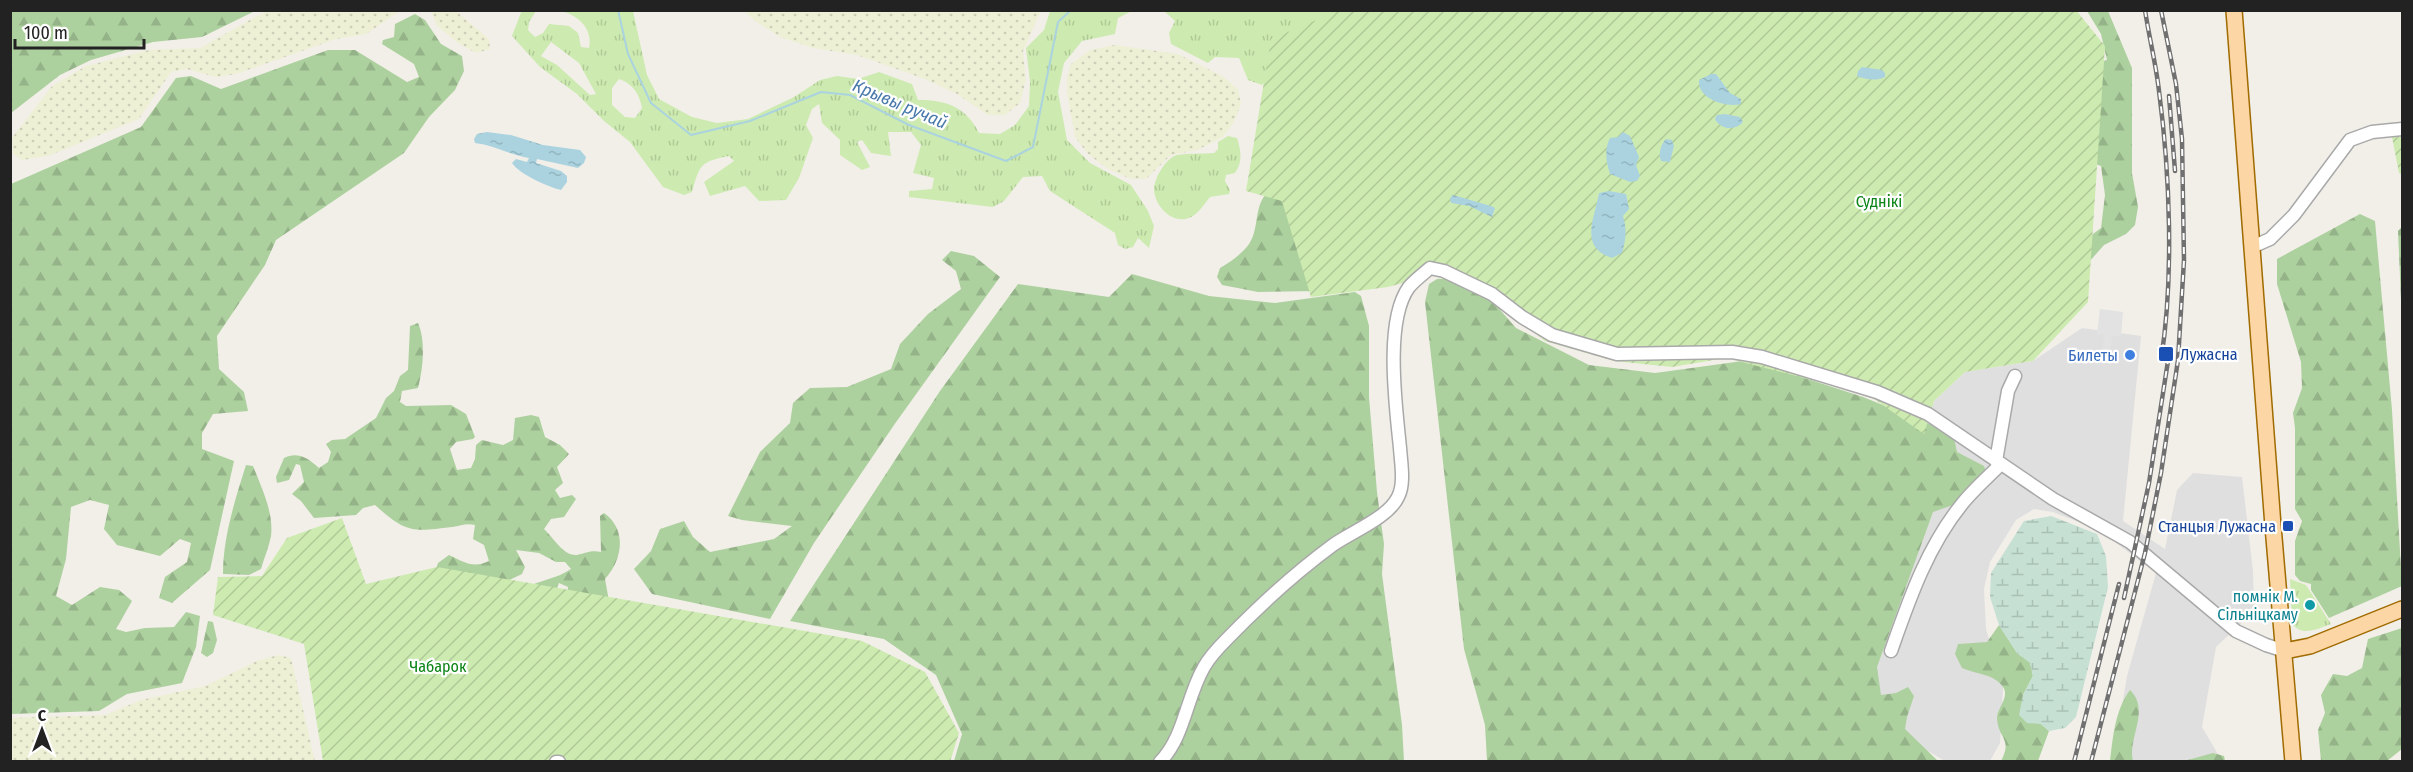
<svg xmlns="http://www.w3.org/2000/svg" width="2413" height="772" viewBox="0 0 2413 772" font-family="'Fira Sans Condensed',sans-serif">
	<defs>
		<pattern id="farmland-dots" width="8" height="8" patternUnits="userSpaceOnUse" patternTransform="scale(1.5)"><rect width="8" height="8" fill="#eef0d5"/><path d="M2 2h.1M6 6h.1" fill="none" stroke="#ccceb7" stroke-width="1.8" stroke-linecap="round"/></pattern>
		<pattern id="grass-tufts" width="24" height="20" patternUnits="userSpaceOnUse" patternTransform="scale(1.5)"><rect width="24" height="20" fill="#cdebb0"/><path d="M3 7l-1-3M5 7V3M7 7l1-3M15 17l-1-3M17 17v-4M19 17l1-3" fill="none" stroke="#b0c997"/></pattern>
		<pattern id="forest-firs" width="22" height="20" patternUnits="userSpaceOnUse" patternTransform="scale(1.5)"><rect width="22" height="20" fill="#add19e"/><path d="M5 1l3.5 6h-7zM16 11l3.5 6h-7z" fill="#95b388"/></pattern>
		<pattern id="wetland-marsh" width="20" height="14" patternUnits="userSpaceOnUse" patternTransform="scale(1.5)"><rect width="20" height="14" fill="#c6e0d4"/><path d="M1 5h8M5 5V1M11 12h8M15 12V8" fill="none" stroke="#aac0b6"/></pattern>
		<pattern id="garden-furrows" width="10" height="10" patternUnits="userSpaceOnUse" patternTransform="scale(1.5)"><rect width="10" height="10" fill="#cdebb0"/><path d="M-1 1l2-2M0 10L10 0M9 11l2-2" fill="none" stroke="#b0c997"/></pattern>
		<pattern id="water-ripples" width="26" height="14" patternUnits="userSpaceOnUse" patternTransform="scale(1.5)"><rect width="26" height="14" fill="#aad3df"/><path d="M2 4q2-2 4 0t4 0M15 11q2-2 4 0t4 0" fill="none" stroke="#92b5bf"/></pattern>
	</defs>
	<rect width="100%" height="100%" fill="#f2efe9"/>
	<path fill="#e0dfdf" d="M2082,328L2141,336L2123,521L2165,549L2177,490L2193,473L2242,477L2253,571L2254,611L2216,647L2202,727L2222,761H2113L2127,676L2156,573L2099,530L2053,512L2034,509L2016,520L1990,562L1984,589L1986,629L2003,688L2000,743L1990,761H1945L1857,709L1934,401L1965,372L2033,361Z"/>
	<path fill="url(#farmland-dots)" d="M266,11H400L366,34L336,39L236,74L216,77L187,69L171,72L139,119L48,156L22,160L13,154L12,138L52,86L86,66L149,50L200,48Z
		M431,11H456L489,39L490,49L476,53L458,43L437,26Z
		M745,11H1041L1023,51L1026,80L1020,103L1005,115H988L957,94L925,79L857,55L813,48L780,37L755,21Z
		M1115,45L1178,54L1222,76L1238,89L1241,104L1234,122L1223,137L1197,150L1171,155L1146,179H1131L1108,169L1088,154L1075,137L1067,92V76L1071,64L1090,50Z
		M278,655L291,658L315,761H11V718L105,715L141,700L205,686L257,661Z"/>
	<path fill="url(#grass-tufts)" fill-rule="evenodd" d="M522,10L540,11H536L529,22L528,30L535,37L543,33L549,24L569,26L578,33L581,47L589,48C593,29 579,16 562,11H633L647,75L659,99L692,117L717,123L748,119L794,97L820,80L837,76L858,79L879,72L912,84L918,100C947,100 966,107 979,133L1000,134L1015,125L1029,106L1030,82L1026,48L1044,30L1050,11H1163H1132L1118,18L1115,34L1082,41L1064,63L1058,92L1067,140L1090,163L1131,185L1148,211L1154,226L1149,248L1138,238L1133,247L1125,249L1118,245L1115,233L1050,191L1042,176L1023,177L1004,201L993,207L909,197V191L932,189L934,178L913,173L921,145L911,132H888L891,156L871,153L862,140L857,142L870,167L862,170L840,155V140L822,123L819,104L812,109L806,125L813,138L799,178L786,200L759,201L745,186L710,196L704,182L734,161L729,156C700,162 700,164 692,192L684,195L663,187L630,142L604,121L577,94L540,67L512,36ZM551,42L579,63L596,94L590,95L557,65L541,56ZM619,79C633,84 639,93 642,108L635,118L625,117L612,105V88Z
		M1344,10L1262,85L1248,80L1239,58L1215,57L1208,63L1171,44L1169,33L1175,21L1164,11Z
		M1228,136L1237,138C1241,151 1243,161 1235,173L1226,175L1225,181L1230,190L1229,194L1210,197C1205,203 1198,214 1191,217C1174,226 1154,207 1154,188C1155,177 1166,158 1177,155C1188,153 1202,154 1214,153L1218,149V142Z
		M2290,579L2306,585L2331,624C2317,629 2303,637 2292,624Z"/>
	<path fill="url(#forest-firs)" d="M11,10H255V11L202,37L153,42L91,60L60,75L11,113Z
		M2087,11H2108L2132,68V173L2138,207L2135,225L2126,234L2104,245L2089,262V237L2101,228L2105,195L2101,166L2084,160L2068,71L2107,60L2101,34Z
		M415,14L425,20L441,44L462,56L464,71L455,90L429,117L404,153L276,240L265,265L217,336L219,369L244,392L248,411L213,414L202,433V449L234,461L210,570L172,603L159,598L165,577L187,562L191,543L180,539L160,556L117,545L104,529L109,505L90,500L71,507L66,559L56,596L72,605L100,587L119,590L132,601L116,629L126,632L145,628L174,627L186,612L200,616L196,647L182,683L127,694L99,711L11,714V184L141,127L176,78L191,76L221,89L328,50H355L407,82L419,77L414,64L382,44L383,40L394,37L395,24Z
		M1268,192L1280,195L1319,291L1258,292L1222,285L1217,277L1220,268C1229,263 1243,253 1249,244C1260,228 1253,206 1268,192Z
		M2360,214L2375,221L2392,410L2402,586L2329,618L2311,590V584L2300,581L2295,575V541L2302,521L2295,509V428L2293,413L2302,388L2301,362L2277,284V259Z
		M2402,227V323L2398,231Z
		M951,251L974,256L1000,277L894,425L814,543L770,619L652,594L634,569L651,551L660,529L684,521L693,537L710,552L774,539L792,526L742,520L728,516L760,452L790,423L793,403L810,388L847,387L891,369L900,344L928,314L961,289L956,271L942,260Z
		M1132,274L1209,296L1275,303L1355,292L1361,296L1369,326V397L1377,492L1384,544L1382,574L1402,725L1404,761H954L962,734L936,675L884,639L790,621L940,391L1018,284L1109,297Z
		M1458,278L1486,294L1516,328L1589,365L1655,373L1750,360L1863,397L1937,427L1954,438L1957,452L1984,466L1986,472L1953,505L1933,512L1877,667L1881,695L1896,693L1908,687L1914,696L1907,717L1905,729L1938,761H1487L1485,725L1464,649L1425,302L1429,284L1437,279Z
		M418,323C426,341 423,369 418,388L402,391L400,402L406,406L451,405L466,414L475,437L473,439L456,442L450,449L457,470L471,468L475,459L476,445L482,440L503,445L513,440L515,418L531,415L539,417L545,437L560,445L569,454L557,467L563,483L555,490L560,498L572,495L576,499L564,517L551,519L544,529C554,538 563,556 577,555C587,553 591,550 601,552L600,516L604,513C627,529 623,559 605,579L609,601L567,597L568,587L559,583L555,594L528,587C543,579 556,579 571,569L565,562H556L539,553L516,550L525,567L522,574L503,583L435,572L438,563L449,555C464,562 473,569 489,561L484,545L473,539L475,525C466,523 461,526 452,527C412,532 406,533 375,505L363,508L356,515L314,518L301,501L292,494L304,482L300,465L296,464L289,480L277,483L276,477L284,458C298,451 309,459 319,468L328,462L331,452L326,444L332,440L345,439L376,418L386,398L394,391L400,376L408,370L410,326Z
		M246,465L253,466C261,487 274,512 271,536C269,547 264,558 261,569L249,575L223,574C223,537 235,500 246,465Z
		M208,621L213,622L217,640L213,653L207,657L201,653Z
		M1999,625L2017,653L2030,662L2033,676L2023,695L2041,724L2049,731L2038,761H2001C2013,738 1998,739 1997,718C1997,708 2010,697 2003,687C1995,674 1975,674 1962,668L1955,654L1958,644L1987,642Z
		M2402,628V749L2387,761H2321L2318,730L2325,713L2321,695L2333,674L2347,676L2362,668L2368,639Z
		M2130,690C2151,710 2127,739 2133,761H2110C2113,737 2115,710 2130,690Z
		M2213,753L2224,756L2225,761H2184Z"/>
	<path fill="url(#wetland-marsh)" d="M2051,516L2097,534L2106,556L2108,587L2076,717L2065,728L2049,731L2041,724L2027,723L2019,715L2023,695L2033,676L2030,663L2017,653L1999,625L1990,597L1991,573L2024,521Z"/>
	<path fill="url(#garden-furrows)" d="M2076,10L2105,46L2088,302L2033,361L1965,372L1934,401L1924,434L1867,394L1726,358L1672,367L1614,361L1545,341L1483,292L1432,275L1388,287L1311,297L1282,201L1246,191L1271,39L1338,11Z
		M2392,137H2402V174L2399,173Z
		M342,518L366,584L437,567L862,641L925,672L959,733L950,762L323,761L304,644L213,615L218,577L262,576L287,538Z"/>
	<path fill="#e2e2e2" d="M2100,309L2123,312L2121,336H2112L2110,354L2102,353L2104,335L2097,334Z"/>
	<path fill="url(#water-ripples)" d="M1862,67L1882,70L1885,73V77C1877,81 1865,80 1857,76L1858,71Z
		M1711,74H1716L1730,93L1741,99V104C1726,108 1697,99 1699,80Z
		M1725,114L1740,117L1743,122C1735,131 1721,130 1715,119L1717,115Z
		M487,132L511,135L543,145L580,150L586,157L584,163L578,168L537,159L536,163L561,171L567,176V182L561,190C548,187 519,174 512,163L516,159L527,162L529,158C510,155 494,145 475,143L474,139L477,134Z
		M1623,132L1630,136L1639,157L1636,165L1640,176L1637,181L1630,182L1610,174C1606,161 1604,150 1610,138L1618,137Z
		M1666,139L1672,140L1674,146L1670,162L1661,161C1658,154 1661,144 1666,139Z
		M1609,191L1626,194L1629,209L1623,216C1627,229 1626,240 1622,253L1612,258C1579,247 1594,220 1599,193Z
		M1453,195L1491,206L1495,208L1492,217L1469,206L1451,203L1450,198Z"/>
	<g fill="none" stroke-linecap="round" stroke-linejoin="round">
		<path stroke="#aad3df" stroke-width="2" d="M618,10L628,54L651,103L691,135L750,121L821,92L850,95L909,125L1006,161L1033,147L1058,22L1071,10"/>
		<defs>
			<path id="minor" d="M2252,247L2270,239L2294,215L2350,140L2372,132L2402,129
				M1996,461L2008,391L2015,376
				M1891,651C1909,600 1927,547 1962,504C1973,490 1988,477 2001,464
				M556,762H559
				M1160,762C1185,736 1186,698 1204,667C1209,658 1219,647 1227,639C1259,606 1295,573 1333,545C1351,532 1388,518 1398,497C1405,484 1401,463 1400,448C1396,407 1384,321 1409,287C1415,280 1423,274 1430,268L1444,271L1492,294L1522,317L1552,335L1617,354L1732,352L1762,357L1877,392L1928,414L2053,499L2130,542L2236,631L2266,645L2285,651"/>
			<path id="major" d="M2234,10L2273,526L2293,762
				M2285,651L2310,646L2402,609"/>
		</defs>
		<use href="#minor" stroke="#a9a9a9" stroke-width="15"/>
		<use href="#major" stroke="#a06b00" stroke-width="18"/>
		<use href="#minor" stroke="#fff" stroke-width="12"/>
		<use href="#major" stroke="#fcd6a4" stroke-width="15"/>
		<defs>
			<path id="rail" d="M2145,10C2149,37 2156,64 2159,91C2170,174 2174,278 2161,360
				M2169,96L2175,171
				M2124,598L2149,483L2170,348
				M2074,762L2119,584
				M2091,762L2145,553L2161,473L2178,360L2184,260L2182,139L2176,84L2161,10"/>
		</defs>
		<use href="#rail" stroke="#707070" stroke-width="4.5"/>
		<use href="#rail" stroke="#fff" stroke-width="2" stroke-dasharray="7" stroke-linecap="butt"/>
	</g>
	<g fill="#1a4fb4" stroke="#fff" stroke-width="2">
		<rect x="2158" y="346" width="16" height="16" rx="3"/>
		<rect x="2282" y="520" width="12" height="12" rx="3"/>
	</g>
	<circle fill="#3f7fe0" stroke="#fff" stroke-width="2" cx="2130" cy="355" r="6"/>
	<circle fill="#0f9aa8" stroke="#fff" stroke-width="2" cx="2310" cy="605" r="6"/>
	<g text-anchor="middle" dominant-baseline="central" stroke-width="4.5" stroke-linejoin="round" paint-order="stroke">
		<g font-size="16" fill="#0c8416" stroke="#fff">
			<text x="1879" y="201">Суднікі</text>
			<text x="438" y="666">Чабарок</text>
		</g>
		<g font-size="16" fill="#164399" stroke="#fff" text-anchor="start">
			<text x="2180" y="354">Лужасна</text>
			<text x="2276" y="526" text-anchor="end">Станцыя Лужасна</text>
		</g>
		<g font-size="16" fill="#366cbe" stroke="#fff" text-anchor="end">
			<text x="2118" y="355">Билеты</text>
		</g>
		<g font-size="16" fill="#0d838f" stroke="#fff" text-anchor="end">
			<text x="2298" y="596">помнік М.<tspan x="2298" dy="18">Сільніцкаму</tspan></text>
		</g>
		<g font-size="18" font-style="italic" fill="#4a7aab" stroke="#fff">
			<text transform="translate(900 104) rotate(23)">Крывы ручай</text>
		</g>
	</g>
	<rect width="2413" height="772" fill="none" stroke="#222222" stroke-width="24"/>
	<g transform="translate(42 730)" stroke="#ffffff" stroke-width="4.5" paint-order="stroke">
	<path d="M0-4.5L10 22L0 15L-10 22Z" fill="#222222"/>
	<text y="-9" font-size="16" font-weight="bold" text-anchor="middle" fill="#222222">С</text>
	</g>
	<path d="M15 39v9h129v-9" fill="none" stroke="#222222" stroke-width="3"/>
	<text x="24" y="39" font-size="18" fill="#222222" stroke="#ffffff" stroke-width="4.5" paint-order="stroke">100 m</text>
</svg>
